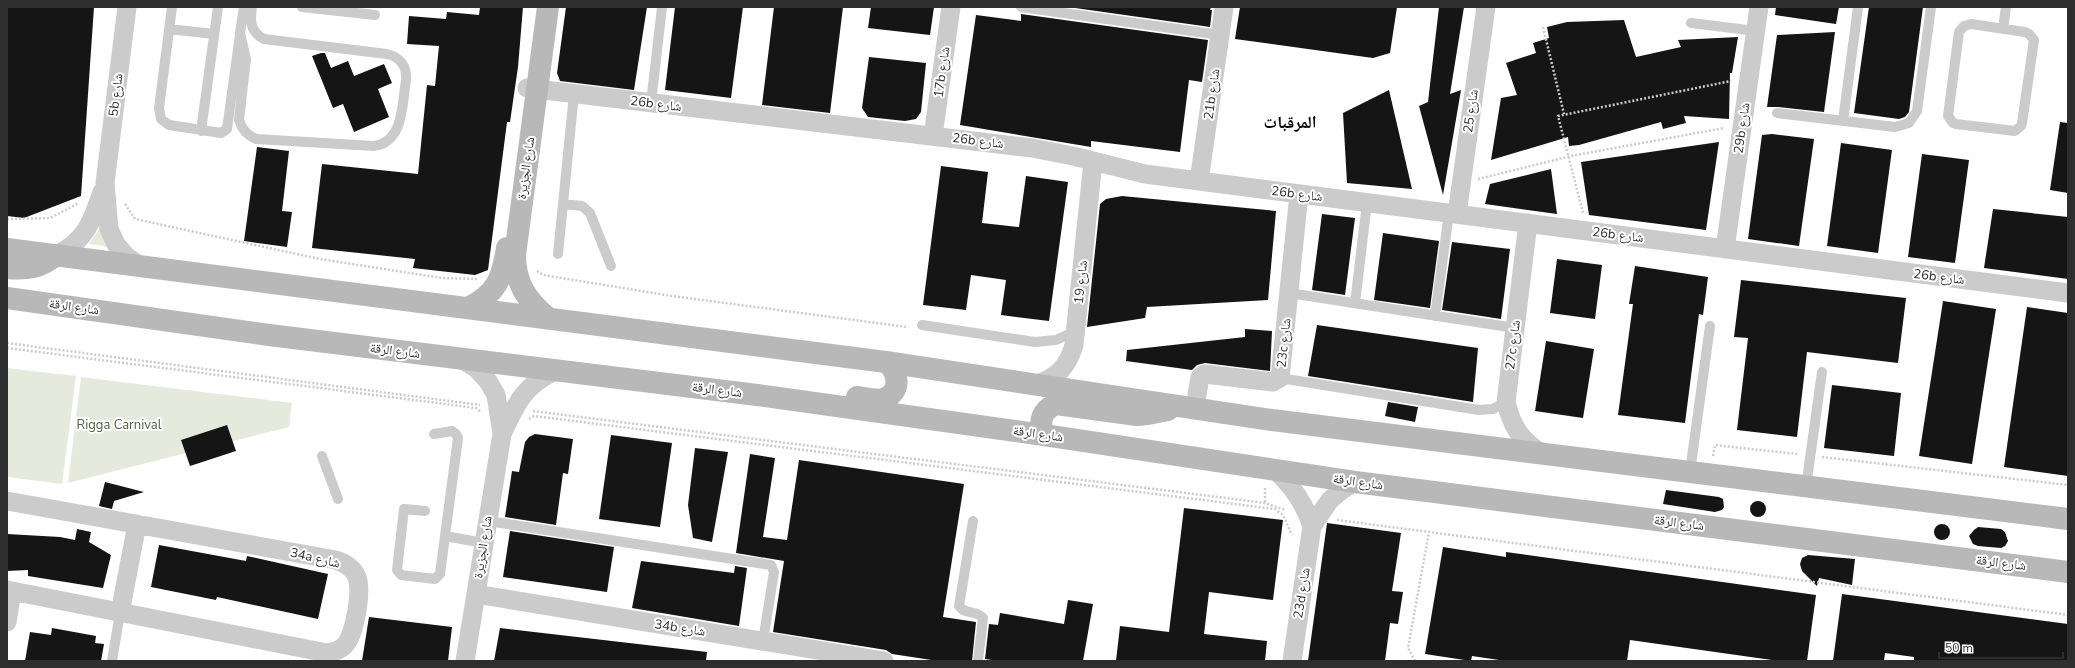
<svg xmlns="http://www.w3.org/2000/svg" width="2075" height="668" viewBox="0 0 2075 668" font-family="'Nunito Sans','Noto Naskh Arabic',sans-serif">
	<rect width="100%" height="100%" fill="#fff"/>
	<path fill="#e5eadd" d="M101,226L109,247L89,244Z
		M7,368L76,376L62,484L7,477Z
		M81,377L292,403L289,427L68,483Z"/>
	<path fill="#151515" d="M7,7H94L81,196L24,218L7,216Z
		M480,7H523L518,67L510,122H507L488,270L475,275L413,268L415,259L312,248L322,164L418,174L427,85L435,86L439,46L407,44L409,16L446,19L447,12L479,15Z
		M566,7H647L634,90L560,81L557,73Z
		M675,7H743L731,98L665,90Z
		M774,7H843L830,113L762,105Z
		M871,7H934L930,35L868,28Z
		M1068,7H1211L1210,10H1212L1210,27Z
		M1240,7H1397L1390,53L1373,58L1235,39Z
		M1439,7H1464L1450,94L1461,90L1443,195L1419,106L1428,102Z
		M1776,7H1839L1836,24L1775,15Z
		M1869,7H1923L1909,112L1905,117L1899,119L1854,113Z
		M1021,14L1208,40L1202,82L1189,80L1180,152L1091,141V147L960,125L976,15L1021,21Z
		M1624,20L1636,57L1681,47L1678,40L1738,37L1732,73H1730L1729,119L1684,116L1686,123L1663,129L1661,122L1579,145L1569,146L1568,137L1491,160L1501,98L1517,95L1506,63L1536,53L1533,43L1549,38L1547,27L1567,22Z
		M1835,32L1824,112L1778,107H1767L1777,35Z
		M321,53H325L331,68L348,61L354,76L384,64L392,83L378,89L389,117L354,132L343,104L333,108L312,56Z
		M869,57L926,63L921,112L916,119L905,121L868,117L862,108Z
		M1389,90L1412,189L1347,183L1343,113Z
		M2060,122L2068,123V193L2050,190Z
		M1772,134L1814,139L1799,246L1748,239L1762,135Z
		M1719,142L1706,230L1589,215L1581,162Z
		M1841,143L1892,150L1878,253L1827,246Z
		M257,147L289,151L282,211L292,212L287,247L244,241Z
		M1922,154L1969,160L1955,263L1908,257Z
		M941,166L988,172L982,223L1019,227L1026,176L1068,182L1049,321L1001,315L1006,280L971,275L966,310L923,305Z
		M1551,169L1557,214L1485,204L1490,184Z
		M1122,196L1276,211L1268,300L1147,307L1145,318L1087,327L1100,204L1106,199Z
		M1993,209L2068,217V279L1984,268Z
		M1322,214L1355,218L1345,295L1312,290Z
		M1383,233L1439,241L1430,308L1374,300Z
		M1452,242L1510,249L1501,319L1442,310Z
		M1557,259L1602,265L1595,319L1550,313Z
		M1635,266L1708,277L1703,315L1699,314L1685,423L1618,415L1633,304H1629Z
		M1741,280L1906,298L1898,363L1807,352L1797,437L1737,430L1748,338L1734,337Z
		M1943,301L1996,309L1972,464L1919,456Z
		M2027,307L2068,313V476L2004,467Z
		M1317,325L1478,348L1473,402L1308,376Z
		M1245,329L1272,331L1270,371L1205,363L1197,365L1192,370L1126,361L1127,350L1245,337Z
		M1546,341L1594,349L1583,418L1535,411Z
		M1832,385L1901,393L1894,456L1824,448Z
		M1388,402L1418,407L1415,422L1385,416Z
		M227,425L236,451L190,466L181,440Z
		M535,434L573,439L568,474L563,473L556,525L505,517L512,471L519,472L525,442L529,437Z
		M611,435L672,443L660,527L599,519Z
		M695,448L728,452L712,542L693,538L688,505Z
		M750,454L775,458L763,537L787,540L799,460L964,484L943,617L976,622L972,661H938L892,654L886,650L773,632L784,561L736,553Z
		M105,482L144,492L114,501L112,509L99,506Z
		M1666,490L1719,497L1723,499L1724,507L1722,510L1715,512L1663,504Z
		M1750 509a8 8 0 1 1 16 0a8 8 0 1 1-16 0Z
		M1184,508L1283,520L1273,600L1209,592L1204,634L1267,641L1265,661H1116L1120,626L1169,632Z
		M1327,523L1401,533L1392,591L1403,592L1398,624L1390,623L1385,661H1308Z
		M1934 532a8 8 0 1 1 16 0a8 8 0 1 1-16 0Z
		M1978,527L2001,529L2005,532L2008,541L2005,546L2001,548L1978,546L1973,544L1969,536L1974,530Z
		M77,529L91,532L89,542L111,555L103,588L28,576V570L7,571V534L60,537L75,540Z
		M510,531L614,547L607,592L503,577Z
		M159,545L246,561L247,556L328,574L318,619L217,597L216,600L151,587Z
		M1443,547L1506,557V552L1816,595L1807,661H1779L1630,640L1627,661H1506L1472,656L1471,661L1425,654Z
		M1808,555L1855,559L1852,585L1819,578L1817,586L1802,571L1800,564L1802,558Z
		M641,561L734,573L735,566L747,568L739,626L632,608Z
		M1842,594L2068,624V661H1914V657L1885,653L1884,661H1833Z
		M1068,600L1093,604L1083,661H999L985,659L989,624L998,625L1000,613L1064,624Z
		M369,617L452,627L448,661H362Z
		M52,628L96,636L95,643L104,644L101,661H25L30,632L51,635Z
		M500,628L707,652L706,661H494Z"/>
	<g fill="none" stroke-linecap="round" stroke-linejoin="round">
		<path stroke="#cbcbcb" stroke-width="2.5" stroke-dasharray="2 2" stroke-linecap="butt" d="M1543,27L1564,114
			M1478,179L1571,156L1724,128
			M125,204L135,219L320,259L442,278L477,279
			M1583,213L1558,116L1731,81
			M7,219L50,218L79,203
			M537,271L543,275L672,296L907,327
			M7,343L480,405
			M7,348L476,408L481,412
			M533,411L1265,503L1285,510
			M529,419L534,416L1275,509L1283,515L1292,535
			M1713,456L1715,445L1797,454
			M1822,457L2068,485
			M1265,488V503
			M1337,520L2068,615
			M1415,661L1408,648L1429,532"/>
		<path stroke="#cbcbcb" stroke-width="10" d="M172,7L159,108L161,119L169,125L221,133L227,129L240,35
			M244,7L240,33L246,59L239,120C242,130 247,135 256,139L374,146C404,142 402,104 406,80C407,66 400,57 387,54L264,39C250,32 250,21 252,7
			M302,7L375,15
			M1021,7L1220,35
			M1691,23L1756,31
			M1971,24L2025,32L2029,34L2034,40L2022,123L2021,126L2015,131L1956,124L1953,123L1948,116L1959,32L1964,26Z
			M169,29L214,34
			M2003,29L2006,7
			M651,103L662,7
			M1777,113L1895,127L1909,123L1917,111L1931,7
			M1843,121L1858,7
			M201,131L218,7
			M563,204L582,206L590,213L611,266
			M558,254L574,94
			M1289,293L1515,328
			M1355,303L1367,203
			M1435,316L1449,213
			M922,325L1035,342L1056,340L1076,331
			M1280,378L1479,410L1493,409L1506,402
			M322,456L338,499
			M1690,472L1710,326
			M1806,487L1822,372
			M425,511L404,509L397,570L401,575L435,579L440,574L458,438L456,434L452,431L434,434
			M488,521L771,565L774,572L763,641
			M973,521L959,606C965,615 977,610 983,618L978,661
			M445,536L484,543
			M112,661L120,613"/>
		<path stroke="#cbcbcb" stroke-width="19" d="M127,7L105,183L109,229L116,244L126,256L140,266
			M527,88L1032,148L1073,156L1145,174L2068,293
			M933,136L951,7
			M1199,181L1224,7
			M1457,214L1486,7
			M1528,223L1506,402C1512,427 1520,439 1542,454
			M1725,249L1759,7
			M56,255C86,241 92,221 102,192
			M463,360L477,369L488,381L496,395L502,434L465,661
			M1037,384C1058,377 1068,366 1074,345L1093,161
			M1195,407L1200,377L1204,374L1273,382L1280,378L1299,194
			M502,434C517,403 522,387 555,371
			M1275,470C1293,487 1304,503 1312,526
			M7,501L336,560C345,563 353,568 357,577C362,591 355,636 344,646C340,650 334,652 327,653L7,590
			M476,594L884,661
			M120,613L137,524
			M7,622L12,591
			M1292,661L1312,526L1330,500L1342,490L1355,482"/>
		<path stroke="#b8b8b8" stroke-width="22" d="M7,249L886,362L1272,420L2068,519
			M7,268C27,270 41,268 56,255
			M7,298L269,335L757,395L1044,435L1355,482L2068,572
			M468,308C497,293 502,279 507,248
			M548,318C527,301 515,283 515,255L548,7
			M857,397C866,398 877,402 886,398C902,390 898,371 886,362
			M1044,435C1038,421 1042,410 1056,404L1137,415L1148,414L1168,410"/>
	</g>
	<g text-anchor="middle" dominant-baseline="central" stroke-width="4" stroke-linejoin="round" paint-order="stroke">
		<g font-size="13" fill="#2e2e2e" stroke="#fff">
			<text transform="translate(942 72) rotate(-82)">17b شارع</text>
			<text transform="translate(1212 94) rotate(-82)">21b شارع</text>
			<text transform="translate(116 95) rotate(-83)">5b شارع</text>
			<text transform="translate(656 104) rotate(7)">26b شارع</text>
			<text transform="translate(1471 111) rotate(-82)">شارع 25</text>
			<text transform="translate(1742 128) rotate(-82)">29b شارع</text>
			<text transform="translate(978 141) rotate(7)">26b شارع</text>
			<text transform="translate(526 168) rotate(-82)">شارع الجزيرة</text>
			<text transform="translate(1297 194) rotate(7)">26b شارع</text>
			<text transform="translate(1618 235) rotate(7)">26b شارع</text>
			<text transform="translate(1939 277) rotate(7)">26b شارع</text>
			<text transform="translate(1081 282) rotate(-84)">شارع 19</text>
			<text transform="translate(74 307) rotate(8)">شارع الرقة</text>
			<text transform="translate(1284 343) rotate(-84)">23c شارع</text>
			<text transform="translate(1513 345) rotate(-83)">27c شارع</text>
			<text transform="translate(395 351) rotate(7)">شارع الرقة</text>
			<text transform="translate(717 390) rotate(7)">شارع الرقة</text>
			<text transform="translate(1038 434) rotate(8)">شارع الرقة</text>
			<text transform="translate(1358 482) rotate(8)">شارع الرقة</text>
			<text transform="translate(1679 523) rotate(7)">شارع الرقة</text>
			<text transform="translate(483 547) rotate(-81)">شارع الجزيرة</text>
			<text transform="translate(315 558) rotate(13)">34a شارع</text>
			<text transform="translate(2001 563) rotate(7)">شارع الرقة</text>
			<text transform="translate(1302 593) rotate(-81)">23d شارع</text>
			<text transform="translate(680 628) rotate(9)">34b شارع</text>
		</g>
		<g font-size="13" fill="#546540" stroke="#fff">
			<text x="119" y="425">Rigga Carnival</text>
		</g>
		<g font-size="17" font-weight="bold" fill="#000" stroke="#fff">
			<text x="1290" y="122">المرقبات</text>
		</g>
	</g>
	<rect width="2075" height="668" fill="none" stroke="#2e2e2e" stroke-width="16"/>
	<path d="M1939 652v6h124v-6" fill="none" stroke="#2e2e2e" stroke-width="2"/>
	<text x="1945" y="652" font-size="12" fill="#2e2e2e" stroke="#ffffff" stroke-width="3" paint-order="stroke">50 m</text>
</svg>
